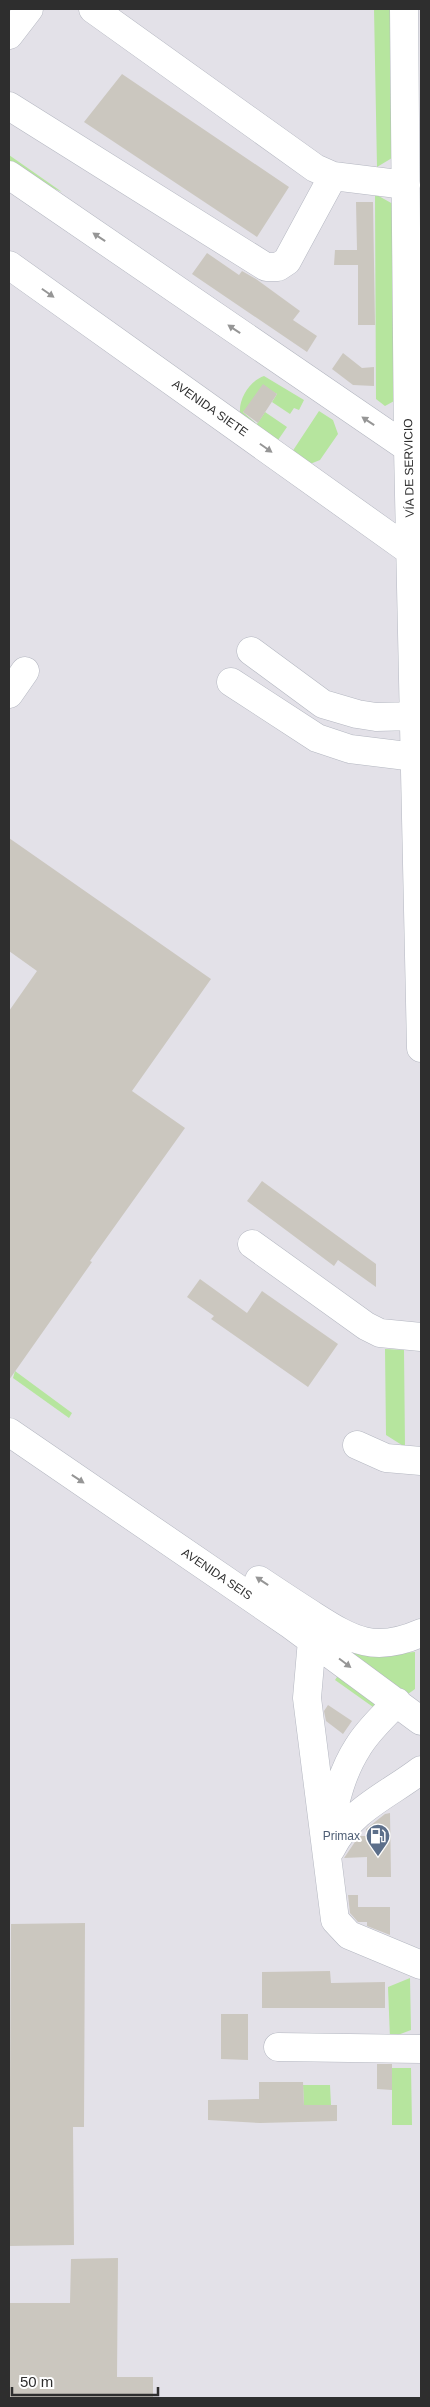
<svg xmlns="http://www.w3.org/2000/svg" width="430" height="2407" viewBox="0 0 430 2407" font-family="Helvetica,sans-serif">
	<rect width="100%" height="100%" fill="#efe9e1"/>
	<path fill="#e3e1e8" d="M9,9H421V2398H9Z"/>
	<path fill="#b6e59e" d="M374,9H393L392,158L377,167Z
		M9,155L62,192L32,179L9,165Z
		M375,194L393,204L396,400L385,406L376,399Z
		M264,376L304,400L299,410L294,408L290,414L272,402L277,394L270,390L243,412L257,424L265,412L287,427L276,443L241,418C236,402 249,381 264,376Z
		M319,411L333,420L338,434L320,460L310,464L292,452Z
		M385,1349L404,1350L405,1447L386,1435Z
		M15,1371L72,1413L69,1418L13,1378Z
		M332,1644L379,1655L415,1652V1689L408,1694L402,1693Z
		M339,1674L377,1701L373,1707L335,1680Z
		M410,1978L411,2030L390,2038L388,1987Z
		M392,2068H411L412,2125H392Z
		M303,2085H330L331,2105H304Z"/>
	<path fill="#cbc7bf" d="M122,74L289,187L257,237L84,122Z
		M356,202H373L375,325H358V265H334L335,250H357Z
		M207,253L239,275L242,271L256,279L300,311L293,320L317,336L307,352L192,274Z
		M343,353L362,368L374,367V386L353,385L332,369Z
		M263,384L277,394L258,423L243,412Z
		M9,838L211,979L132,1091L185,1128L90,1261L92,1262L9,1380V1011L37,971L9,951Z
		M262,1181L376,1264V1287L338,1260L334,1266L247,1201Z
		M200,1279L247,1313L262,1291L338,1344L308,1387L211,1319L214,1316L187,1297Z
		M328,1705L352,1721L343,1734L326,1721L324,1711Z
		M390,1813L391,1877H367V1857L344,1858L359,1836H366V1829L385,1814Z
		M348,1895H358V1907H390V1935L367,1926V1922H358L350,1913Z
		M85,1923L84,2127H73L74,2245L9,2246L11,1924Z
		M330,1971L331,1983L385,1982V2008H262V1972Z
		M221,2014H248V2060L221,2059Z
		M377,2064H392V2090L377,2089Z
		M259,2082H303L304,2105H337V2121L260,2123L208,2120V2100L259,2099Z
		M118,2258L117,2377H153V2398H9V2303H70L71,2259Z"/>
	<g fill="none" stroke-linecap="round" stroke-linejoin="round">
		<defs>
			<path id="minor" d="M93,9L315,168L333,176L406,185
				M404,9L408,448L421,1048
				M9,35L29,9
				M9,106L266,267H278L287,261L333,176
				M9,175L408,448
				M9,265L410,551
				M251,651L323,704L357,714L376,717L414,716
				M231,682L317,738L350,749L415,757
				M9,694L25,671
				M252,1244L366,1326L380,1333L421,1337
				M9,1432L291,1625L421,1721
				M357,1445L386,1458L421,1461
				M259,1580C277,1592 295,1604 314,1616C353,1641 375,1653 421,1633
				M312,1640L307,1698L335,1920L349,1935L421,1965
				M331,1828C334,1801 343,1770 358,1747C368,1730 384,1716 397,1702
				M331,1849C351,1809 387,1796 421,1770
				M278,2047L421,2049"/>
		</defs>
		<use href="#minor" stroke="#b4b7c1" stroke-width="29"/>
		<use href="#minor" stroke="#fff" stroke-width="28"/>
	</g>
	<defs><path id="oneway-solid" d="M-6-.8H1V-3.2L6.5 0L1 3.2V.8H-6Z" transform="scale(1.25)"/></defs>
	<g fill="#969696">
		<use href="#oneway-solid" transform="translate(99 237) rotate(-146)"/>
		<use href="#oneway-solid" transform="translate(48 293) rotate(35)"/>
		<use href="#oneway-solid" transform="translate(234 329) rotate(-146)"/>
		<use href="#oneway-solid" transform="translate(368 421) rotate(-146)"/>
		<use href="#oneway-solid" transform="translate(266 448) rotate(35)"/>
		<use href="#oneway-solid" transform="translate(78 1479) rotate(34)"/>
		<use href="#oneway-solid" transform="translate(262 1581) rotate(-146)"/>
		<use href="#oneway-solid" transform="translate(345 1663) rotate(37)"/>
	</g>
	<defs>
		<symbol id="fuel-pin" viewBox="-11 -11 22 30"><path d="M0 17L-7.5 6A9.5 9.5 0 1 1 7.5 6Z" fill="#5c6f8a" stroke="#fff"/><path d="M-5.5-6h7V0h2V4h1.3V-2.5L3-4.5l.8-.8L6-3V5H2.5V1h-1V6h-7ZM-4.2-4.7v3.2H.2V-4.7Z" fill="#fff"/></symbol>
	</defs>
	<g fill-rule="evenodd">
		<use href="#fuel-pin" x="364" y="1822" width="28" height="38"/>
	</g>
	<g text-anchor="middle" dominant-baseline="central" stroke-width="4" stroke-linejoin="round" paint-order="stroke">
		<g font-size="12" fill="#2e2e2e" stroke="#fff">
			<text transform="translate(210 408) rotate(35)">AVENIDA SIETE</text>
			<text transform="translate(409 468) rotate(-91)">VÍA DE SERVICIO</text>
			<text transform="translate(217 1574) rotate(34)">AVENIDA SEIS</text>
		</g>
		<g font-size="12" fill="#4e5e75" stroke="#fff" text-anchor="end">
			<text x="360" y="1836">Primax</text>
		</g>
	</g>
	<rect width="430" height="2407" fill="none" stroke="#2e2e2e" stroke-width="20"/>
	<path d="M12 2387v8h146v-8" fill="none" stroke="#2e2e2e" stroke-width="2.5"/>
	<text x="20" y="2387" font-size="15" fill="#2e2e2e" stroke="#ffffff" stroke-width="4" paint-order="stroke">50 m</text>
</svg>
